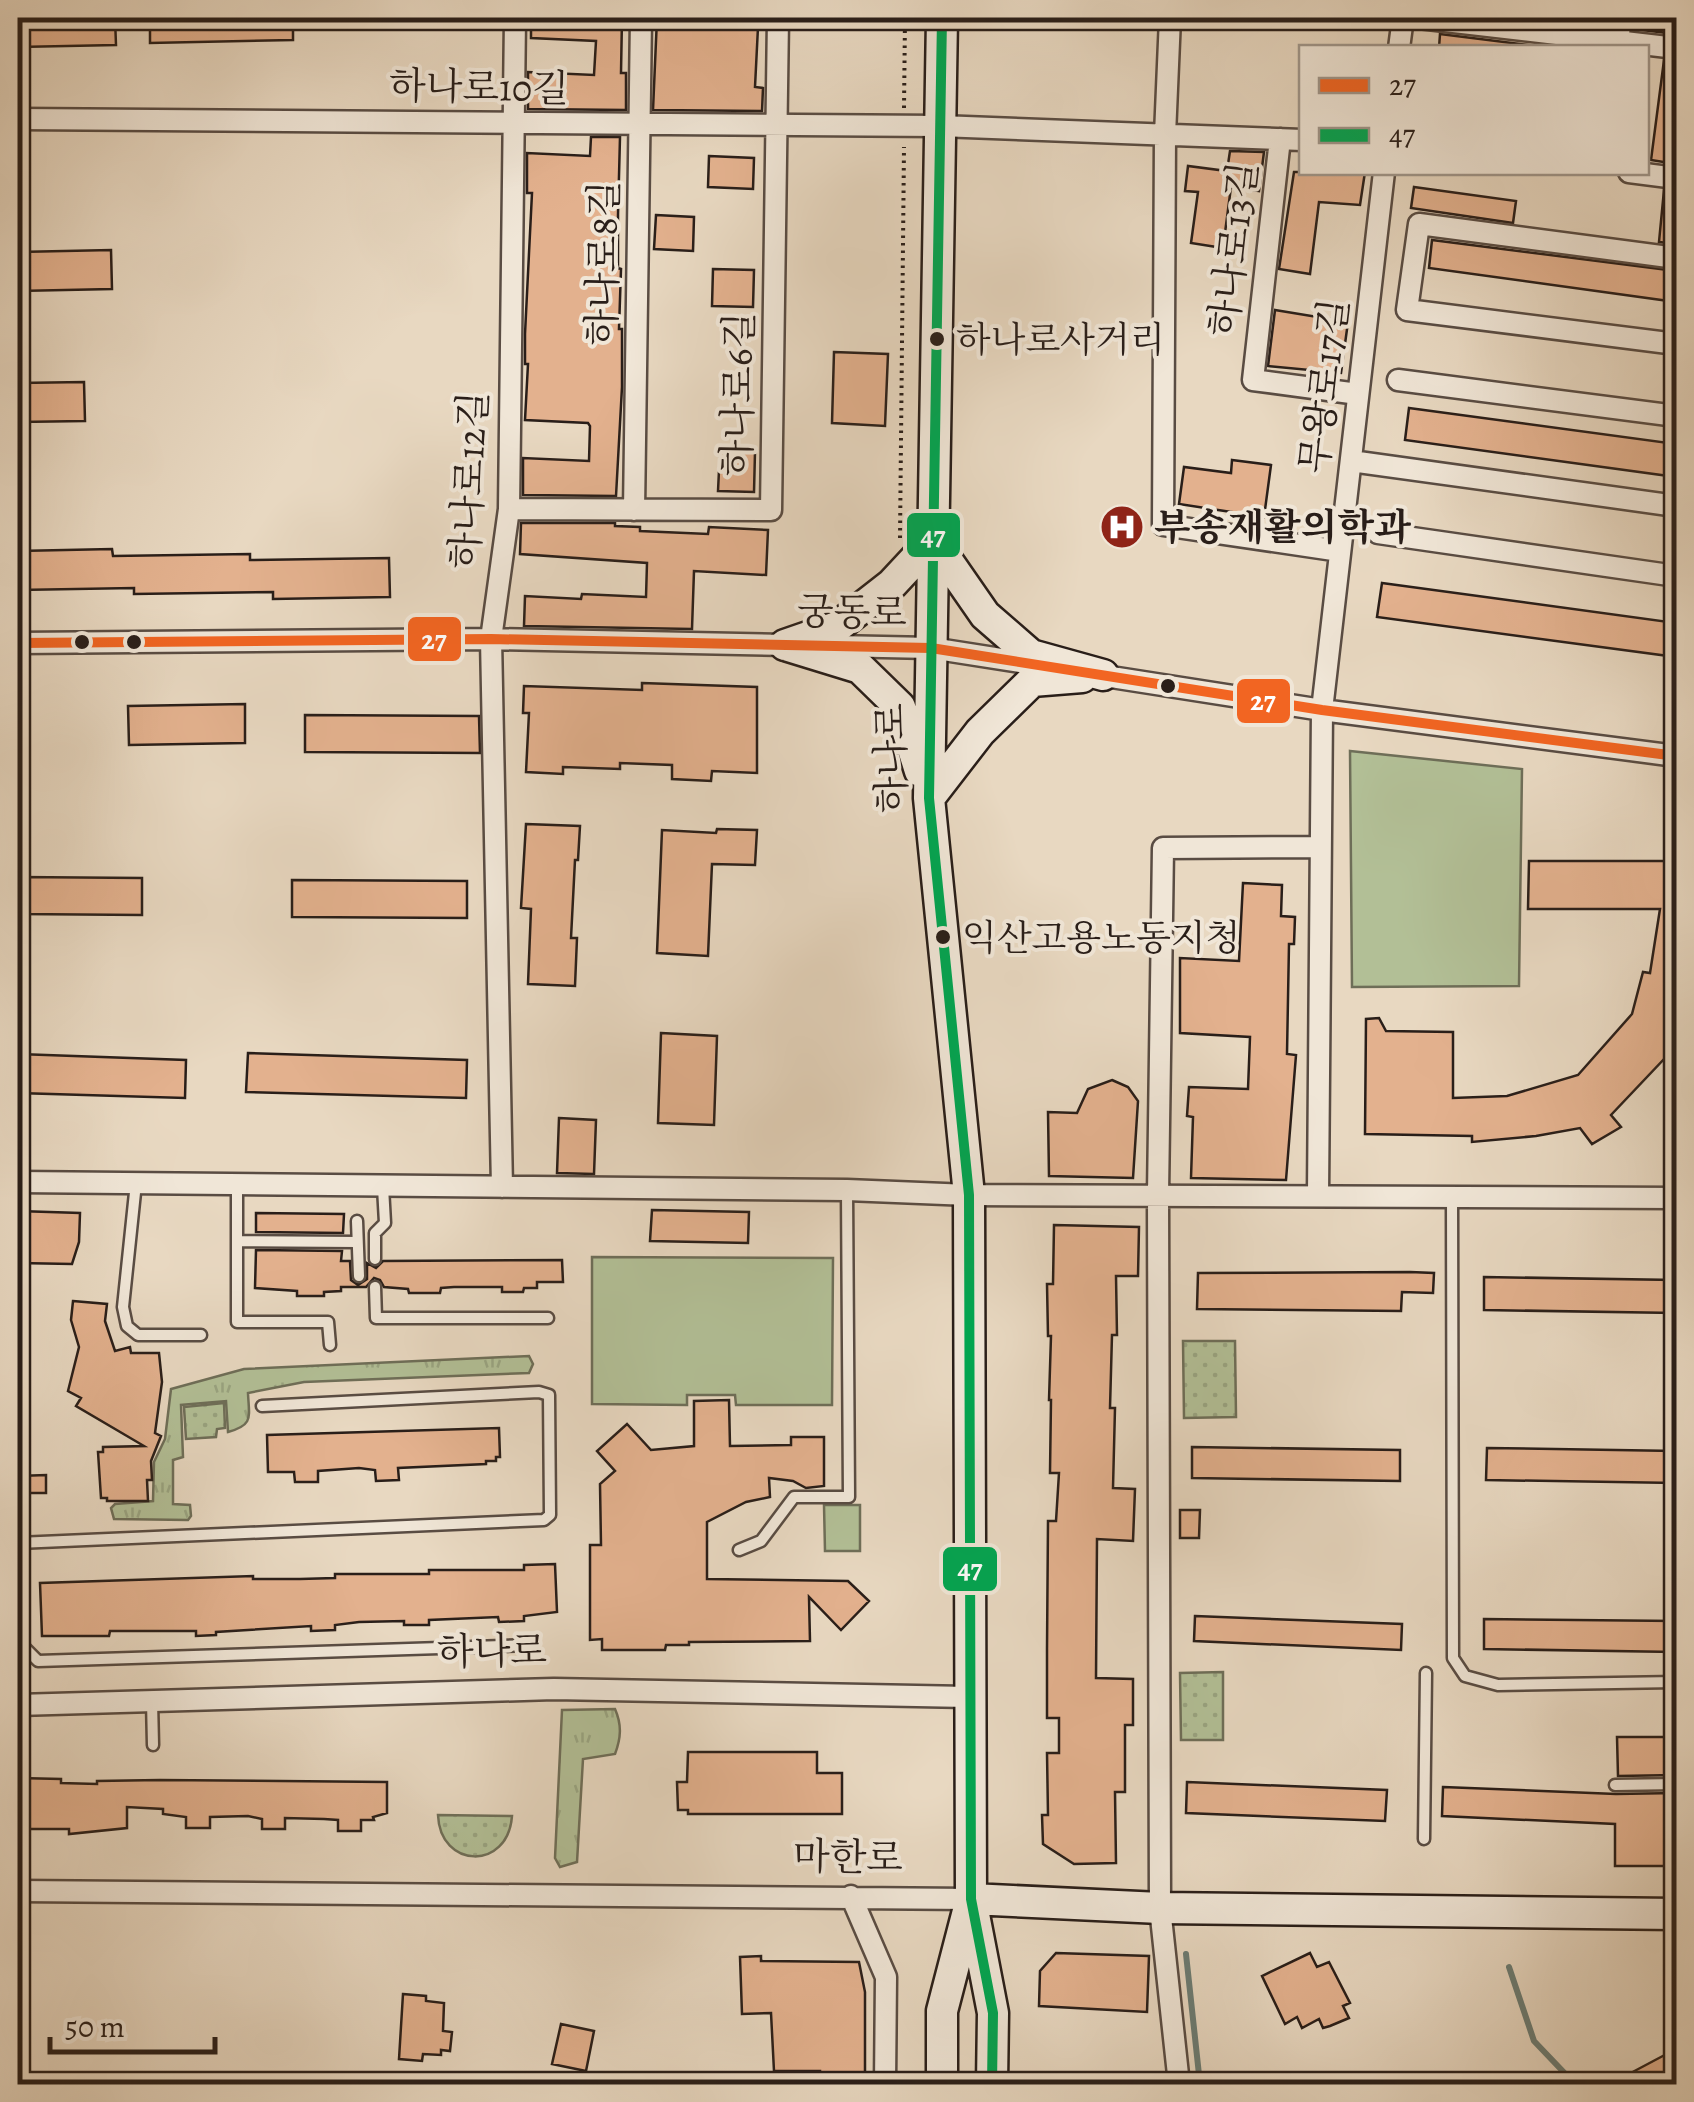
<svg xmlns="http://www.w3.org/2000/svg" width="1694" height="2102" viewBox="0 0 1694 2102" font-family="Alegreya,'Noto Serif KR',serif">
	<defs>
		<pattern id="grass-tufts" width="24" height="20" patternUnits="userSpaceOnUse" patternTransform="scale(2.5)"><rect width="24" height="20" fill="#b2bf96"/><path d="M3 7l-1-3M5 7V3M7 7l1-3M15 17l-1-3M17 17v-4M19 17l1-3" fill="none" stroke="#99a481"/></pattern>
		<pattern id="park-dots" width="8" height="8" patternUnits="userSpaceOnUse" patternTransform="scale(2.5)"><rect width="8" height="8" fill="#b2bf96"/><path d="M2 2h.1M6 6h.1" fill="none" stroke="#99a481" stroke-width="1.8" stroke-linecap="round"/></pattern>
	</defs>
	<rect width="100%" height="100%" fill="#e8d8c1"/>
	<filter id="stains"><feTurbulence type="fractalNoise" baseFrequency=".002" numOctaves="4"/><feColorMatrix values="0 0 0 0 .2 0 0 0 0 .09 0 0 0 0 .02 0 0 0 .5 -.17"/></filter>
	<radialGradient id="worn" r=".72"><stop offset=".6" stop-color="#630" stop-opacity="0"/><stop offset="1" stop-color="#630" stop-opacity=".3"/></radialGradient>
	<path fill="url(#grass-tufts)" stroke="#6e6e58" stroke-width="2.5" d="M529,1356L533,1364L529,1373L304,1382L248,1393C249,1417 254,1425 228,1432L226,1401L181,1405L183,1457L173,1460V1504L190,1505L191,1516L188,1520L114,1519L111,1508L115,1504L153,1501L154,1462L165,1439L171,1389L244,1369Z
		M615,1709C622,1725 621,1738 615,1754L583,1759L577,1862L560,1867L555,1858L562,1710Z"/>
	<path fill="url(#park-dots)" stroke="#6e6e58" stroke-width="2.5" d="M1183,1341H1235L1236,1417L1184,1418Z
		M224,1403L225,1428L217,1429L216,1437L186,1439L184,1407Z
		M1666,1503H1676V1592L1667,1593Z
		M1223,1672V1740H1181L1180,1673Z
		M438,1815L512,1816C508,1871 440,1869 438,1815Z"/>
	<path fill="#b2bf96" stroke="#6e6e58" stroke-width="2.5" d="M1350,751L1522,769L1519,986L1352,987Z
		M592,1257L833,1258L832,1405H736L735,1395H687V1405L592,1404Z
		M824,1505H860V1551H825Z"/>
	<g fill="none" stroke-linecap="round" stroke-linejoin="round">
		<path stroke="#6b7c74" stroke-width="6" d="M1186,1954L1200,2084
			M1509,1967L1534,2041L1575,2084"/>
	</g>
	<path fill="#e3b18e" stroke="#291e19" stroke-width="2.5" d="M18,18H115L116,45L18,47Z
		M150,18H293V40L150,43Z
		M531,18H622L621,73H626V110L528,109V72L594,75L596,41L531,38Z
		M657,18L696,19V25L758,27L755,87L763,88L762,111L653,110Z
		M1533,18H1607L1606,26Z
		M1634,18H1670L1668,33L1633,29Z
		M1440,34L1553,48H1439Z
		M1664,60L1676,61V164L1651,160Z
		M591,137H620L618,215V268L621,269L619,329H622V387L616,496L523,495V458L589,461L590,426L588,423L525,420L528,364H525V334L532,193H527V153L590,156Z
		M1230,151L1264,152L1259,191L1231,187L1223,248L1191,243L1198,192L1185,191L1188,166L1227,171Z
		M709,156L754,158L753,189L708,187Z
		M1294,172H1365L1360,205L1319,202L1310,274L1279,269Z
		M1414,187L1516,201L1513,223L1411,208Z
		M1664,190L1676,191V244L1659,242Z
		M656,215L694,217L693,251L654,249Z
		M1432,240L1676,271V302L1429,268Z
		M111,250L112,289L18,291V252Z
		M713,269L754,270L753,307L712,306Z
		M1275,310L1348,322L1341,373L1268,366Z
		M834,352L888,354L885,426L832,423Z
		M84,382L85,421L18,422V383Z
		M1409,408L1676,444V477L1405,440Z
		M720,450L755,452L754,492L718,491Z
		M1232,460L1271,465L1264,517L1179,504L1184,467L1231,473Z
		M521,523H615V526L640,527V531L708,534L709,527L768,530L766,575L694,571L692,629L524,626L525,596L581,599L582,594L646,597L647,563L520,554Z
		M112,549L113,556L250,554V560L389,558L390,597L273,599V592L134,594V588L18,590V551Z
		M1382,583L1676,623V657L1377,617Z
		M642,683L757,687V773L712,771L711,781L672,779V765L620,763V769L563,767V774L526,772L529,713H523L524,686L642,690Z
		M245,704V743L129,745L128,706Z
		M305,715L479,716L480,753L305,752Z
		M526,824L580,826L578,860H575L571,938H577L575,986L528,984L531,909L521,908Z
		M717,829L757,830L755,865L712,864L708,956L657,953L662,830L716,833Z
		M1529,861H1676V1062L1666,1057L1611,1115L1621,1127L1592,1144L1580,1128L1536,1136L1472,1142V1136L1365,1134L1366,1019L1379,1018L1386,1031L1453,1032V1098L1507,1096L1578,1075L1632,1014L1643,972L1650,973L1660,909H1528Z
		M18,877L142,878V915L18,914Z
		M292,880L467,881V918L292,917Z
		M1243,883L1282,885L1281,916L1295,917L1294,944H1289L1287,1054L1296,1055L1286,1180L1191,1178L1193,1117L1187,1116L1189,1087L1248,1089L1250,1037L1180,1033V958L1239,961Z
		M661,1033L717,1036L714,1125L658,1123Z
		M248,1053L467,1060L466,1098L246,1092Z
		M18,1054L186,1060L185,1098L18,1093Z
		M1112,1080L1128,1087L1138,1101L1133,1178L1049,1176L1048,1112L1077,1113L1088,1089Z
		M559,1118L596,1120L594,1174L557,1173Z
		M652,1210L749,1212L748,1243L650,1241Z
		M18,1211L80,1213L79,1242L72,1264L18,1263Z
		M256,1213L344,1214L343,1233L256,1232Z
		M1054,1225L1139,1227L1138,1276H1116L1117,1335H1112L1110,1408H1115L1113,1488L1135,1489L1133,1541L1097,1539L1096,1678L1133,1679V1725H1125V1792H1115L1116,1863L1074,1864L1043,1844L1042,1815H1048L1047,1753H1059V1718H1047V1649L1048,1521H1056L1059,1473H1050L1051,1400H1049L1051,1336H1048L1047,1284H1053Z
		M256,1250L342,1251L341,1261H350L351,1280L358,1285L367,1279V1263L376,1268L383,1261L562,1260L563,1282H537V1288H524L523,1292H502V1287H454L441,1288L440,1293H409L408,1289L384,1287L380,1280L374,1278L366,1287H341V1291L324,1292V1296H297V1291L255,1288Z
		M1410,1272L1434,1273L1433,1293L1402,1292L1401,1311L1197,1309L1198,1273Z
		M1484,1277L1676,1280V1313L1484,1310Z
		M73,1301L107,1304L105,1321L115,1351L130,1347L131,1353H159L162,1382L155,1433L161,1436L151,1461L152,1480H147L148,1501H107V1498H101L98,1452H103V1447L144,1446L76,1406L81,1398L68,1391L79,1347L71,1320Z
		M729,1400L730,1446L791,1445V1437H824V1486L806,1488L793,1481L769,1478L770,1497L746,1502L707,1522V1579L848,1581L869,1601L841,1630L809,1597L810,1641L689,1642V1645H666L665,1650H602V1639L590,1640V1545H601L600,1484L615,1471L597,1451L627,1424L651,1450L694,1446V1401Z
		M499,1428L500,1457H496V1461H486V1464L398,1468L399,1480L376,1481L375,1470L359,1468L318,1471V1482H295L294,1472H268L267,1435Z
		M1192,1447L1400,1450V1481L1192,1478Z
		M1487,1448L1676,1451V1483L1486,1480Z
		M46,1475V1493H18V1476Z
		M1180,1510H1200L1199,1538H1180Z
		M555,1564L557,1612L524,1616V1621L499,1622L498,1617L429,1620V1625H404V1621L359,1622L335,1625V1630L311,1631V1626L216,1632V1635L196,1636V1631H110L109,1636H42L40,1583L253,1576V1579H300L335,1578V1574H429V1570H524V1565Z
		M1195,1616L1402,1624L1401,1650L1194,1641Z
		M1484,1619L1676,1621V1652L1484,1649Z
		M1617,1737H1676V1775L1618,1776Z
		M688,1752H817V1773H842V1814H688V1810H678L677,1782H687Z
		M18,1778L61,1779V1783L97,1784V1781L160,1780L387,1782V1813L373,1817L374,1820H361V1831H338V1820L324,1819L285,1818V1829H262V1819L248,1816L210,1817V1828H186V1817L163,1814V1809L127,1807V1828L69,1834V1829H18Z
		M1187,1782L1387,1790L1385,1821L1186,1813Z
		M1443,1787L1616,1794L1676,1793V1866H1615V1824L1442,1816Z
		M1056,1953L1149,1956L1147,2012L1039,2006L1040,1971Z
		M1310,1953L1317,1967L1329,1962L1350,2003L1343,2006L1349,2018L1330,2026L1323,2028L1319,2019L1302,2028L1297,2017L1285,2024L1262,1976Z
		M761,1956V1961L859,1962L865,1992V2084H820V2071H774L771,2013L742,2014L740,1957Z
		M403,1994L426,1996V2001L444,2003L443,2031L452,2032L450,2051L441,2050V2055L423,2054L422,2061L399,2059Z
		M561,2024L594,2031L586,2071L552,2064Z
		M1676,2049V2084H1610Z"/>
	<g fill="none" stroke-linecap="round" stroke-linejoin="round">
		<defs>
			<path id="lane" d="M136,1183L123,1307L127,1326L138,1335H201
				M237,1184V1322H328L330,1345
				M1452,1196L1453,1658L1465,1676L1498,1685L1676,1682
				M357,1221L359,1276
				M237,1241L357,1242
				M375,1259V1233L385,1223L383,1187
				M375,1287L376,1318H548
				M18,1543L544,1520L550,1515L549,1395L539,1392L262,1406
				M739,1550L761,1541L794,1497H849L847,1191
				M18,1641L38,1661L530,1645
				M152,1701L153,1745
				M1615,1785L1676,1784
				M1424,1839L1426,1673"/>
			<path id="street" d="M1170,18L1165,135L1163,525L1340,551
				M1419,18L1676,48
				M1618,41L1621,18
				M1399,48L1403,18
				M18,119L940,126L1302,140
				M1280,139L1253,380L1358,394
				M1629,172L1676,178
				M1676,258L1419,224L1407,310L1676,344
				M1398,380L1676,416
				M1351,461L1676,506
				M509,509L771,510L778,18
				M634,510L641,18
				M1378,533L1676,576
				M18,643L491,639L931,648L1039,665
				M1092,674L1322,710L1676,756
				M18,1182L847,1190L969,1195L1676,1198
				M502,1187L491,639L509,509L515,18
				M1318,1195L1322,710L1384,172
				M18,1705L554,1689L968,1697
				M18,1891L971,1899
				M851,1896L886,1977L885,2084
				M1179,2084L1160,1908L1158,1194L1163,848L1319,847"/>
			<path id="secondary" d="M942,18L929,798L969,1195L971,1899L993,2013L992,2084
				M785,645L837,627L892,584L933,540L985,615L1031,655L1103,675
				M785,645L860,668L900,707L920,771
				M929,798L980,732L1032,681L1082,677
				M971,1899L1160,1908L1676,1914
				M942,2084V2011L969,1907"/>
		</defs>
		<use href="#lane" stroke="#594c43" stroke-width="15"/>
		<use href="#street" stroke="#594c43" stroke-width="25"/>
		<use href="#secondary" stroke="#291e19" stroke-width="35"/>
		<path stroke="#291e19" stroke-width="4" stroke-dasharray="2.5 5" stroke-linecap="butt" d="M904,108L905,18
			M900,538L904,147"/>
		<use href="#lane" stroke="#f0e6d7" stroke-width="10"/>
		<use href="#street" stroke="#f0e6d7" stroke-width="20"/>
		<use href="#secondary" stroke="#f0e6d7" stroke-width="30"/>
		<defs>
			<path id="bus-1" d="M18,643L491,639L931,648L1322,710L1676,756"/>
			<path id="bus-2" d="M942,18L929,798L969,1195L971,1899L993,2013L992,2084"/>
		</defs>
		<use href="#bus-1" stroke="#f0e6d7" stroke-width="18"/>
		<use href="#bus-2" stroke="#f0e6d7" stroke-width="18"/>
		<use href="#bus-1" stroke="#f26522" stroke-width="10"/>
		<use href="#bus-2" stroke="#00a651" stroke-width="10"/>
	</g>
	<defs>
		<symbol id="hospital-disc" viewBox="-11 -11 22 22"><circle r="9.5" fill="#8f2418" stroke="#f0e6d7"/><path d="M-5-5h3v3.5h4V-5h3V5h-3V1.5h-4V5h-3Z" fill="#fff"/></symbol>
	</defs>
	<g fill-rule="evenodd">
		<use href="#hospital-disc" x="1097" y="502" width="50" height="50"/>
	</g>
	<g fill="#291e19" stroke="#f0e6d7" stroke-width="4">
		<circle cx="937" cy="339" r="9"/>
		<circle cx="82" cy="642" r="9"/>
		<circle cx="134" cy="642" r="9"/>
		<circle cx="1168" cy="686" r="9"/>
		<circle cx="943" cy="937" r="9"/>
	</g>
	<g text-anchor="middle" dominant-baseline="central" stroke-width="8" stroke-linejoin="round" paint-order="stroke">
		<g font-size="36" fill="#291e19" stroke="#f0e6d7" text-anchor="start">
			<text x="956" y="339">하나로사거리</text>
			<text x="962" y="937">익산고용노동지청</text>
		</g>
		<g font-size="38" fill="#291e19" stroke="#f0e6d7">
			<text transform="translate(479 87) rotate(1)">하나로10길</text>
			<text transform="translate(1233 249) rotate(-83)">하나로13길</text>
			<text transform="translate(603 263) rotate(-89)">하나로8길</text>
			<text transform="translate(1324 386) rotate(-83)">무왕로17길</text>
			<text transform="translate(738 394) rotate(-89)">하나로6길</text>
			<text transform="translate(469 480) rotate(-87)">하나로12길</text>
			<text transform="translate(852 612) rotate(1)">궁동로</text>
			<text transform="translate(891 758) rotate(-91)">하나로</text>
			<text transform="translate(492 1651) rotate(-1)">하나로</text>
			<text transform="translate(848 1857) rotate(1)">마한로</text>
		</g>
		<g font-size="38" font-weight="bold" fill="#291e19" stroke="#f0e6d7" text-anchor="start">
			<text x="1154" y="527">부송재활의학과</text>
		</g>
	</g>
	<g stroke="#f0e6d7" stroke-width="4">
		<rect x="905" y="511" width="57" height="48" rx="10" fill="#00a651"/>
		<rect x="406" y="615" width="57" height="48" rx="10" fill="#f26522"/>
		<rect x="1235" y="677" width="57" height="48" rx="10" fill="#f26522"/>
		<rect x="941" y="1545" width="58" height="48" rx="10" fill="#00a651"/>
	</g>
	<g font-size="28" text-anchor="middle" font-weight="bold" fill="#fff">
		<text x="933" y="545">47</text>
		<text x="434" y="649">27</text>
		<text x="1263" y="710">27</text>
		<text x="970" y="1578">47</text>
	</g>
	<rect width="1694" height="2102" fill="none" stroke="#e8d8c1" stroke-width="60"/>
	<rect x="20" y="20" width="1654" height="2062" fill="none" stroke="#291e19" stroke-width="5"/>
	<rect x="30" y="30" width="1634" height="2042" fill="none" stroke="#291e19" stroke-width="2.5"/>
	<rect x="1299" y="45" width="350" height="130" fill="#f0e6d7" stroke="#a0968b" stroke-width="2.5"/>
	<rect x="1319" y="78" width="50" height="15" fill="#f26522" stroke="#a0968b" stroke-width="2.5"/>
	<text x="1389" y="95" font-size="30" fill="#291e19">27</text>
	<rect x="1319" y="128" width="50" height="15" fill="#00a651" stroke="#a0968b" stroke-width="2.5"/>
	<text x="1389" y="145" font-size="30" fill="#291e19">47</text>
	<path d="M50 2037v15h165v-15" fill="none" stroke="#291e19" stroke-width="5"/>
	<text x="65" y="2037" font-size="30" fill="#291e19" stroke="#f0e6d7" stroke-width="8" paint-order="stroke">50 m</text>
	<rect width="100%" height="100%" filter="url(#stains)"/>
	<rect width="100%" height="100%" fill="url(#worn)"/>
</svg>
